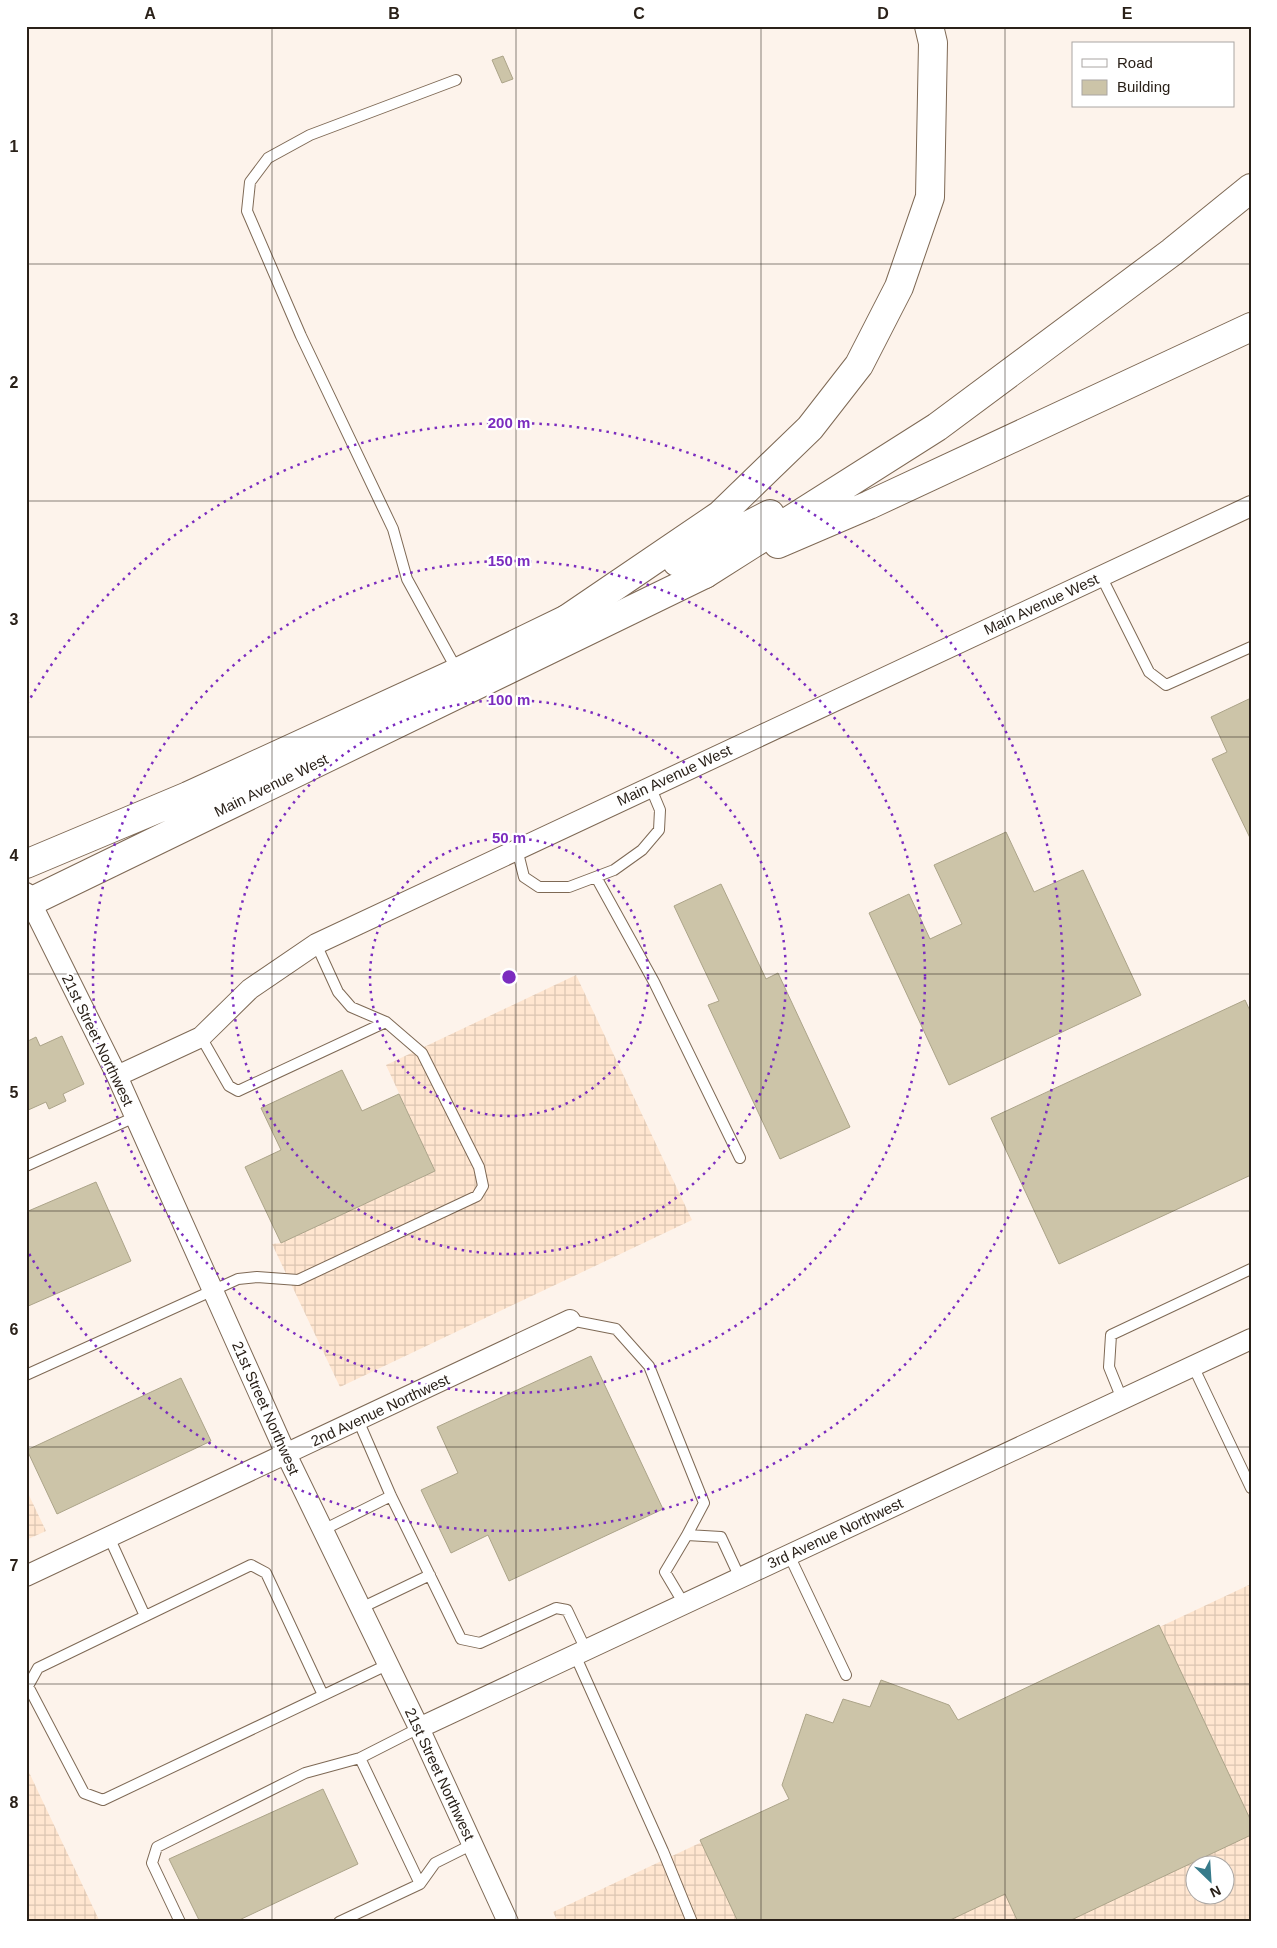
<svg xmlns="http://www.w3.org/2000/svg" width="1277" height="1948" viewBox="0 0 1277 1948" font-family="Helvetica,sans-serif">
	<defs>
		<pattern id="industrial-grid" width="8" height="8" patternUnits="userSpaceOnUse" patternTransform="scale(1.25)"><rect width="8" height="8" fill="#ffe6d0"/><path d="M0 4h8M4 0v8" fill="none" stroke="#dbc5b2"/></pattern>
	</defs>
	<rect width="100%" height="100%" fill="#fdf3eb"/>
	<path fill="url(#industrial-grid)" fill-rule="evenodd" d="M576,975L692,1220L340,1387L272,1244L281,1243L435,1171L386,1065Z
		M26,1489L46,1531L26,1540Z
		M1251,1584V1922H558L553,1912ZM1194,1866H1224V1896H1194Z
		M26,1766L100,1922H26Z"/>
	<path fill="#ccc4a8" stroke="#aca489" d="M503,56L513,79L502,83L492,60Z
		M1251,698V840L1212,759L1227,752L1211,717Z
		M1006,832L1034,892L1083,870L1141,995L949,1085L869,913L909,894L930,939L962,924L934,865Z
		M721,884L766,979L778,973L850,1127L780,1159L708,1005L719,1001L674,906Z
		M1245,1000L1251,1013V1175L1059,1264L991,1118Z
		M62,1036L84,1084L63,1094L66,1101L49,1109L46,1102L26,1111V1042L36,1037L40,1046Z
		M342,1070L362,1111L399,1094L435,1171L281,1243L245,1167L281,1150L261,1108Z
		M96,1182L131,1261L26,1307V1212Z
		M591,1356L663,1509L509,1581L488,1535L451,1553L421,1490L458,1473L437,1427Z
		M181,1378L211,1441L57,1514L27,1450Z
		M1159,1625L1251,1821V1835L1067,1922H1018L1005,1894L946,1922H738L700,1840L789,1799L782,1785L806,1714L833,1723L843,1699L870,1707L881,1680L949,1705L958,1720Z
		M323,1789L358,1864L235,1922H200L169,1859Z"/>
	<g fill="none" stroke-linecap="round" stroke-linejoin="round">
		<defs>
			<path id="service" d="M456,80L310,135L268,158L250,182L247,211L301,336L393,529L407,579L457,670
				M1101,576L1149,672L1166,685L1251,647
				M517,849L524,877L539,887H569L614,870L642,850L659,830L660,810L650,786
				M596,877L654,982L740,1158
				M201,1037L229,1086L238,1091L386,1022
				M26,1166L135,1117
				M570,1320L616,1329L649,1366L704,1503L687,1535
				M1193,1366L1251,1488
				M26,1375L238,1279L257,1277L298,1280L477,1196L483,1186L479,1167L422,1053L386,1022L351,1007L338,992L316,944
				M1122,1399L1109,1367L1111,1335L1251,1269
				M358,1420L391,1496L461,1639L480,1643L556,1608L567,1610L586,1650
				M323,1530L391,1496
				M109,1537L145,1616
				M789,1555L846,1675
				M684,1604L665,1572L687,1535L721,1537L740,1578
				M361,1608L430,1575
				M575,1655L663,1851L692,1922
				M323,1695L266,1573L251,1565L38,1668L28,1686L84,1793L103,1800L389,1664
				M420,1884L435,1863L473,1844
				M180,1922L152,1863L157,1847L305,1773L360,1758L419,1728
				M339,1922L420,1884L360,1758"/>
			<path id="minor" d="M26,893L117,1076L286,1454L419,1728L508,1922
				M117,1076L201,1037L250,989L316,944L1251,506
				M26,1576L570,1320
				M419,1728L1251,1339"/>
			<path id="primary" d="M26,864L188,796L458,672L567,619
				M26,904L705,574"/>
			<path id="motorway" d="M778,544L869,505L1251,327
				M677,562L770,514
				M705,574L937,427L1172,252L1251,188
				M567,619L720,515L810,428L859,365L899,287L930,197L933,43L929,26"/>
		</defs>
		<use href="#service" stroke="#7e6955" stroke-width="12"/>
		<use href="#minor" stroke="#7e6955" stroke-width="22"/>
		<use href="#primary" stroke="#7e6955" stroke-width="30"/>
		<use href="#motorway" stroke="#7e6955" stroke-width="30"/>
		<use href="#service" stroke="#fff" stroke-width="10"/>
		<use href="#minor" stroke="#fff" stroke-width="20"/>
		<use href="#primary" stroke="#fff" stroke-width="28"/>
		<use href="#motorway" stroke="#fff" stroke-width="28"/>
	</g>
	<path fill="none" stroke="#2a2119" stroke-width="1" stroke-opacity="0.55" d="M272,26V1922M516,26V1922M761,26V1922M1005,26V1922M26,264H1251M26,501H1251M26,737H1251M26,974H1251M26,1211H1251M26,1447H1251M26,1684H1251"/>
	<g fill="none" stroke="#7b2cbf" stroke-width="2.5" stroke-dasharray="2.5 5">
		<circle cx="509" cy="977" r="139"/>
		<circle cx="509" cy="977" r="277"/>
		<circle cx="509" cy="977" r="416"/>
		<path d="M27 704A554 554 0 1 1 27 1250"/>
	</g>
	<g text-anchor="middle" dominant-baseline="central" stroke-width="4.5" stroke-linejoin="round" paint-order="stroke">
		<g font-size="15" fill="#2a2119" stroke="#fff">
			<text transform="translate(1041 604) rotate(-25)">Main Avenue West</text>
			<text transform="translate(674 775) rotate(-25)">Main Avenue West</text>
			<text transform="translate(271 785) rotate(-26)">Main Avenue West</text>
			<text transform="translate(98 1040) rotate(64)">21st Street Northwest</text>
			<text transform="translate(266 1408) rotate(66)">21st Street Northwest</text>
			<text transform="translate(380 1410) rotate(-25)">2nd Avenue Northwest</text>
			<text transform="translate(835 1533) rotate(-25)">3rd Avenue Northwest</text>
			<text transform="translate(440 1774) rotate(65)">21st Street Northwest</text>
		</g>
	</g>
	<circle cx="509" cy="977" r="8" fill="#7b2cbf" stroke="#fff" stroke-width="2.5"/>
	<g font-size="15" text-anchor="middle" font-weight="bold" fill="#7b2cbf" stroke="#fff" stroke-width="4.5" stroke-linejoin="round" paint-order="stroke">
		<text x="509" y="428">200 m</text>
		<text x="509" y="566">150 m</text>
		<text x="509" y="705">100 m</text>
		<text x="509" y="843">50 m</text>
	</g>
	<rect width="1277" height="1948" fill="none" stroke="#ffffff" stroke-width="55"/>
	<rect x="1072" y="42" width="162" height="65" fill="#ffffff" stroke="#aaa6a3"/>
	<rect x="1082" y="59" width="25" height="8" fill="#ffffff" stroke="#aaa6a3"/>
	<text x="1117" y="68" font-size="15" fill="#2a2119">Road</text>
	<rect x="1082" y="80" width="25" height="15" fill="#ccc4a8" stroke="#aaa6a3"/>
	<text x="1117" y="92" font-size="15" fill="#2a2119">Building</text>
	<g transform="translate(1210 1880) rotate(155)"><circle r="24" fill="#ffffff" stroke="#aaa6a3"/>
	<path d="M0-4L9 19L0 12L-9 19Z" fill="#377b8b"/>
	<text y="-8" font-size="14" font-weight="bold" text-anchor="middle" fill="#2a2119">N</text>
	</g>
	<rect x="28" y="28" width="1222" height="1892" fill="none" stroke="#2a2119" stroke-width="2"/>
	<g font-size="16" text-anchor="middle" font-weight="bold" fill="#2a2119">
		<text x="150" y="19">A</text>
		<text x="394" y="19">B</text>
		<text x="639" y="19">C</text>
		<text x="883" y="19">D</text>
		<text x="1127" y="19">E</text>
		<text x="14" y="152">1</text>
		<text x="14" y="388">2</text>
		<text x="14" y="625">3</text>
		<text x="14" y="861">4</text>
		<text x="14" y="1098">5</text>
		<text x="14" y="1335">6</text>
		<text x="14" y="1571">7</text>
		<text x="14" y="1808">8</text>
	</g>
</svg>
